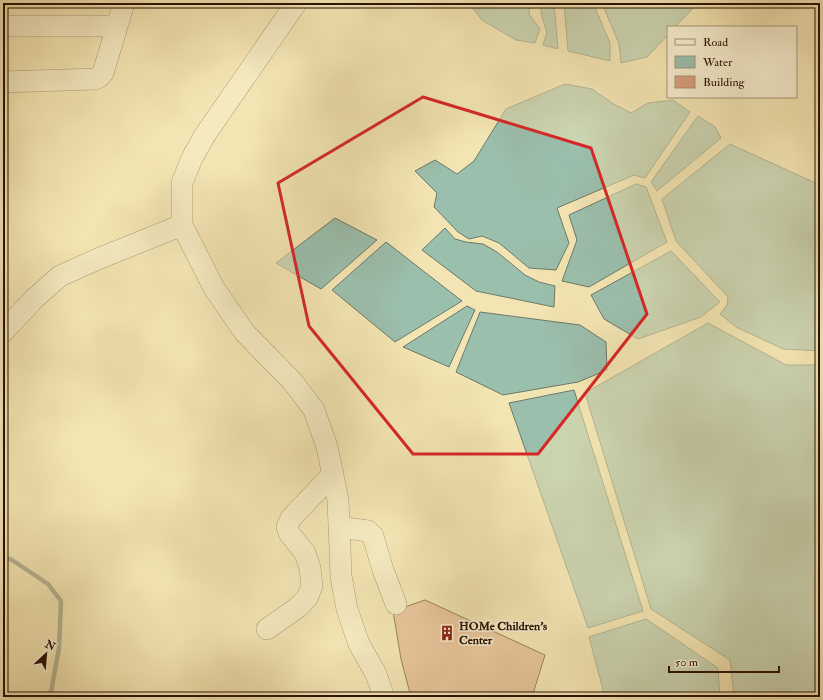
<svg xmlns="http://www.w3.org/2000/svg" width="823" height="700" viewBox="0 0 823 700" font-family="'IM FELL Double Pica',serif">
	<rect width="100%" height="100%" fill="#f3e5b3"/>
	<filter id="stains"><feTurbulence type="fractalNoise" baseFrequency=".005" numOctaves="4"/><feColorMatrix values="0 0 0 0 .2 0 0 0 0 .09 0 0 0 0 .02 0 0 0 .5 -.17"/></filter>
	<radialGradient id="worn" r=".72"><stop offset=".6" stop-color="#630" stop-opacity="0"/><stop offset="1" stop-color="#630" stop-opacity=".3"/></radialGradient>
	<path fill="#9bbfad" stroke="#6d7968" d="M469,3H530L529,14L540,29L535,43L516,40L482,20Z
		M541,3H554L558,49L543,45L547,33L541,13Z
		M564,3H593L610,43V61L568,51Z
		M602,3H698L675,27H668V35L647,57L621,63L619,44Z
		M565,84L592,89L612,103L631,113L648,103L673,100L690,112L645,178L634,175L557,208L569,243L556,270L529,268L499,243L482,236L469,239L458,232L434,207L437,193L415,171L435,160L457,174L474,161L506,109Z
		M698,116L715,127L721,138L657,191L651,182Z
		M730,144L820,185V351L783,349L736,327L720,314L727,305L728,297L676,241L662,199Z
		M636,184L646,187L667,242L589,287L562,281L577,240L569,215Z
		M335,218L377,240L321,289L276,263Z
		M445,228L455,239L466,242L483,244L497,252L525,275L539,282L555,286L554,307L476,291L422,250Z
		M386,242L462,301L395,342L332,290Z
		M671,251L720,302L701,317L638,339L604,319L591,295Z
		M467,306L475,310L449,367L403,347Z
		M480,312L580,325L606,342L607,370L578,382L503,395L456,372Z
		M708,323L786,365H820V697H734L730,660L651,609L585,393Z
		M574,390L643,611L588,628L509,403Z
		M646,619L718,668L720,697H605L589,637Z"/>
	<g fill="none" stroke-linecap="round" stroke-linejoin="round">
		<path stroke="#6d7968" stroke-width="4.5" d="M3,557L12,560L48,584L61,601L59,648L51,692L44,697"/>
	</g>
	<path fill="#dc9f7f" stroke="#291001" d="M425,600L545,655L532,697H411L401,659L393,611Z"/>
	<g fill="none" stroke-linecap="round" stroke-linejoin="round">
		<defs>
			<path id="minor" d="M296,3L205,135L192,158L182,183V225L214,288L245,333L293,382L314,410L327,447L338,500L341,576L347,609L359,644L376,674L384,697
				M3,26H116
				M3,82L95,79L99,77L103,73L124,3
				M3,332L34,299L60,276L98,259L182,225
				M339,527L368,531L373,536L383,570L396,604
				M267,629L297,608L307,598L312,586L310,568L305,553L289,533L287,527L291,518L333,474"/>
		</defs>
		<use href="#minor" stroke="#5c452e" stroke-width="22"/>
		<use href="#minor" stroke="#f7eece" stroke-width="21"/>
	</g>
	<path d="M0 0H823V700H0ZM423,97L591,148L647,314L538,454H413L309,326L278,183Z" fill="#f3e5b3" fill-opacity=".55" fill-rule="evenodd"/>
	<path fill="none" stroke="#d62828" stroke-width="3" stroke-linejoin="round" d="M423,97L591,148L647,314L538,454H413L309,326L278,183Z"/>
	<defs>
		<symbol id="building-bare" viewBox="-9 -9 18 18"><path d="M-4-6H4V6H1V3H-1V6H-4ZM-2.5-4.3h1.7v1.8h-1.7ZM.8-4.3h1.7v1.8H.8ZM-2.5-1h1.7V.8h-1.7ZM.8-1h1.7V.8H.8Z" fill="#8f2418" stroke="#f7eece" stroke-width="2.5" paint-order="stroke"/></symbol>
	</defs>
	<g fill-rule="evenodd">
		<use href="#building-bare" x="436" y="622" width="22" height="22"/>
	</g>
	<g text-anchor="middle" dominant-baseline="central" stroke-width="3" stroke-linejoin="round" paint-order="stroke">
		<g font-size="12" font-weight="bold" fill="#291001" stroke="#f7eece" text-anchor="start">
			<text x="459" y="626">HOMe Children's<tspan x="459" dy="14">Center</tspan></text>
		</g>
	</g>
	<rect width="823" height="700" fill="none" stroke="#f3e5b3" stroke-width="16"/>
	<rect x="4" y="4" width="815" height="692" fill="none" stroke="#291001" stroke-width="2"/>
	<rect x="8" y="8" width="807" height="684" fill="none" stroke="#291001"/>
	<rect x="667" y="26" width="130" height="72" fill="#f7eece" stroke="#a5957c"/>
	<rect x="675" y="39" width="20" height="6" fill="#f7eece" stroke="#a5957c"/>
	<text x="703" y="46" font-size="12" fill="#291001">Road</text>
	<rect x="675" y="56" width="20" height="12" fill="#9bbfad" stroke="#a5957c"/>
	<text x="703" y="66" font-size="12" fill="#291001">Water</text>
	<rect x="675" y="76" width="20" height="12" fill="#dc9f7f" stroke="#a5957c"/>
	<text x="703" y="86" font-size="12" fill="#291001">Building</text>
	<g transform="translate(46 654) rotate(26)" stroke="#f7eece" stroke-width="3" paint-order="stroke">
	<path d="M0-3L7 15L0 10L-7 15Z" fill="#291001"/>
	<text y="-6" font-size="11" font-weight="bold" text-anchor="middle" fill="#291001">N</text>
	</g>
	<path d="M669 666v6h110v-6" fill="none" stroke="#291001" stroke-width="2"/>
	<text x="675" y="666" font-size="12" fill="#291001" stroke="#f7eece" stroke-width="3" paint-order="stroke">50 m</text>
	<rect width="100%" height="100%" filter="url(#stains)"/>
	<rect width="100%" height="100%" fill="url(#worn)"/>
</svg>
